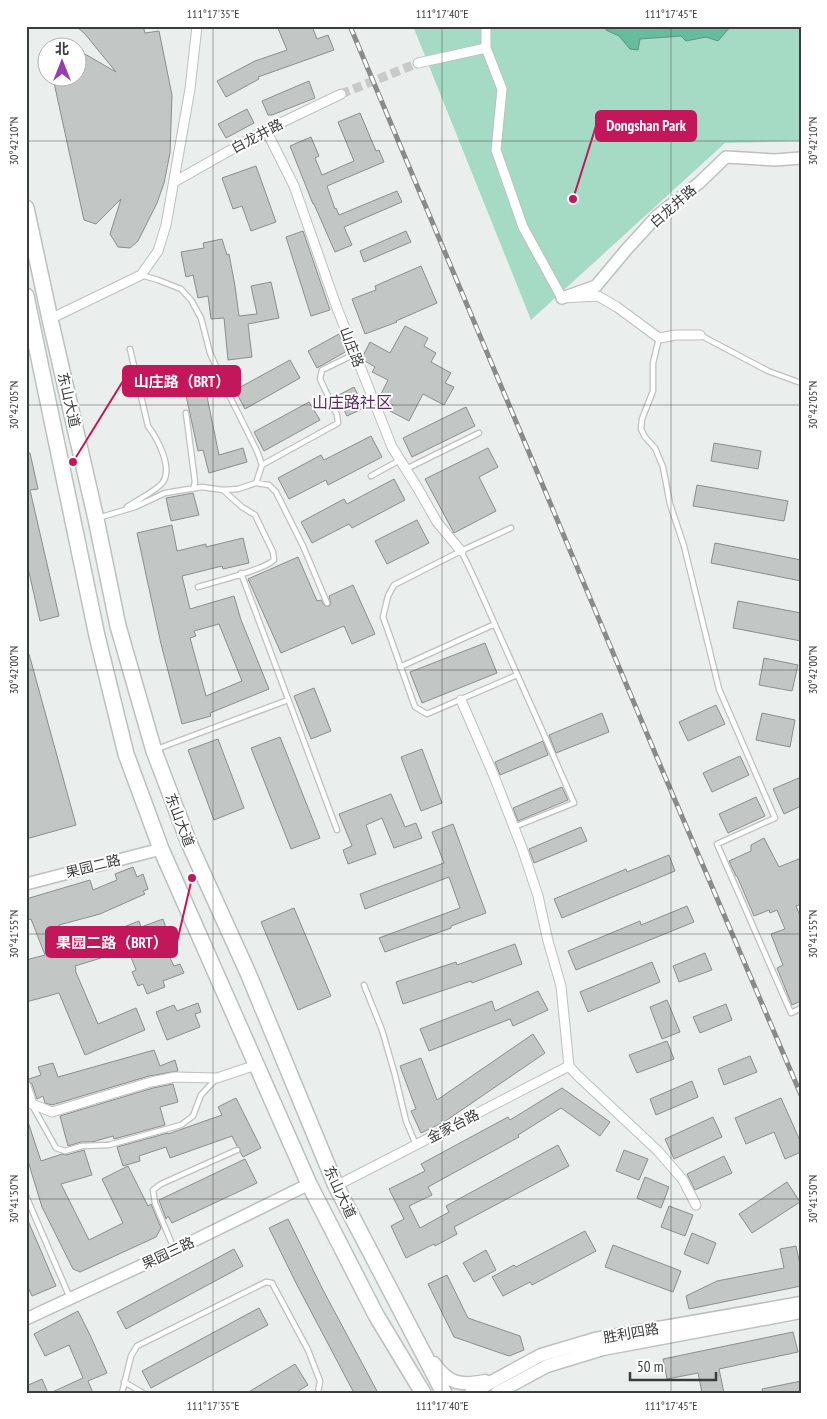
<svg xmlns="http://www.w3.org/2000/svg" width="827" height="1419" viewBox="0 0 827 1419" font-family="'PT Sans Narrow','Noto Sans SC',sans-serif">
	<rect width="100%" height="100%" fill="#eaeeec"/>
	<path fill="#a5dbc5" d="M413,26H801V141L725,143L531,320Z"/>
	<path fill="#68bc9e" stroke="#5a9681" d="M606,26H731L718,41L706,37L686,41L681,36L640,39L638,50L630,49L619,36L606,30Z"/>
	<path fill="#c2c6c4" stroke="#8a8e8c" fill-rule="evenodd" d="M76,26H143L145,33L159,31L172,95L170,153L164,183L157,203L138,241L130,248L118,247L110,234L121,199L96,224L84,220L53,78H78V50L116,72L85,34Z
		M277,26H312L317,39L328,35L334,50L258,77L259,79L226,97L217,81L255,61L287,50Z
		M309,81L315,98L272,115H268L262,101Z
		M247,109L254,123L226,138L218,124Z
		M360,113L376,151L379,150L384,162L327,186L335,209L336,208L339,215L397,191L402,202L344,227L352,245L335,252L314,204H313L290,146L311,137L319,156L315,158L322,175L354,161L338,122Z
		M256,166L276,222L251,231L242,206L233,209L222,178Z
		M303,231L330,310L311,316L286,237Z
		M406,231L411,242L364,262L360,251Z
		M222,239L227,255L229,254L235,286L239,316L257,314L251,286L271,282L279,318L248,324L252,357L228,360L224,318L211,319L208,296L198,298L193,275L186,277L181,252L204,248L203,243Z
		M421,266L437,303L396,321L397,322L365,334L352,299L376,290L375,286Z
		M405,326L428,338L424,346L436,353L431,362L451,373L445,383L454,387L444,405L423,394L409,421L390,411L393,405L379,398L388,380L372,372L375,367L365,361L363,356L370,342L390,353Z
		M339,334L347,351L317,368L308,351Z
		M290,360L300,378L245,409L235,390Z
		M204,382L219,455L243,448L247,462L209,473L203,450L198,451L184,386Z
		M354,387L364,408L347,416L337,396Z
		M309,402L320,420L264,451L254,432Z
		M466,407L475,426L412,457L403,438Z
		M371,436L382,457L328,485L326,480L289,499L278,478L321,455L324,460Z
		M714,443L761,451L758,469L711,461Z
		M488,448L498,467L479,477L496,511L454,533L425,479Z
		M26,453H30L38,489L30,490L59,616L40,621L26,559Z
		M394,479L405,500L352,528L349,524L312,543L301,522L344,499L347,504Z
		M697,485L788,501L784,521L693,506Z
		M193,493L199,515L171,521L166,498Z
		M417,520L429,543L387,564L375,541Z
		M172,525L177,551L206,544V547L243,538L249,563L223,569L222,566L182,576L190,609L234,596L241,620L269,689L210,713L211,716L182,724L161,644L137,533ZM219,624L242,681L206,696L190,638L196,636L194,631Z
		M715,543L801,560V581L711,563Z
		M298,557L317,601L321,600L325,606H329L331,604L329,596L353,585L375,634L352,644L344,626L281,653L248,579Z
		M738,601L801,613V641L733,628Z
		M485,643L497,673L422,703L410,672Z
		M29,654L76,825L26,839V655Z
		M764,658L798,665L792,691L759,685Z
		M314,688L331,731L311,739L294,696Z
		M716,705L725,724L688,741L679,722Z
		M602,713L609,732L556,753L549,735Z
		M762,713L795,720L790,747L756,740Z
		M280,737L320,838L291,849L251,748Z
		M218,739L244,808L214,820L188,750Z
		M543,741L548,755L500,775L495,762Z
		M422,749L442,803L421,811L401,757Z
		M740,756L749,775L712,792L703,773Z
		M801,777V806L784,814L773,789Z
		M562,787L568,800L518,821L513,808Z
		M391,794L405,827L416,823L422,838L394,848L382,818L366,825L376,854L348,864L343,850L352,846L339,814Z
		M756,797L765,816L728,833L719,814Z
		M453,824L486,913L451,926V928L385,952L379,938L460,908L449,877L365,909L360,894L444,863L432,832Z
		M581,827L587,841L534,863L529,849Z
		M764,838L779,867L801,858V904L796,906L801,918V1001L792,1005L777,968L783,965L771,934L785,929L777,910L770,913L769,910L754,916L737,876H736L729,861L751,851V845Z
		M669,855L675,871L562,918L554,899L626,869L627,872Z
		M133,867L137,877L143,874L148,889L143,891L145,894L100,914L59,925L70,955L98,947L97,943L105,940L109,950L100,953L99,950L101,958L75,966L76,970H75L98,1024L136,1008L145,1030L85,1055L59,993L26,1002V960L45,955L31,919L28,920L26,915V899L90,880L93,890L117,880L115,874Z
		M687,906L694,922L576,970L568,951L640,921L641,925Z
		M294,908L331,996L298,1010L261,922Z
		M163,919L166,928L160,930L168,954L174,966L180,964L184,973L163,981L165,987L147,994L143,984L138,986L132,972L136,970L129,952L124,954L119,940L124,938L121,928L139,921L141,927Z
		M515,944L522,964L472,983L471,981L403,1004L396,982L456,962L457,965Z
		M705,953L712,970L679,982L673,966Z
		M652,962L660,982L588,1012L580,992Z
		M538,991L548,1010L513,1026L510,1019L429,1051L420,1029L492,1001L495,1011Z
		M667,1000L680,1032L662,1039L650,1007Z
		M198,1003L201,1012L195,1014L200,1027L167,1040L156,1012L174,1005L177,1011Z
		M726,1004L732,1020L700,1033L693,1017Z
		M533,1034L545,1053L444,1122L421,1133L411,1111L416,1109L400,1066L421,1058L437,1100Z
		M667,1041L674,1059L637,1073L629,1055Z
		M154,1050L160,1066L175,1060L178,1071L149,1076L52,1105L45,1103L43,1096L37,1099L32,1084L26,1080L41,1075L38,1067L53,1063L58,1077Z
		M750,1056L757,1072L724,1085L718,1069Z
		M692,1081L698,1097L656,1115L650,1099Z
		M173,1084L178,1102L160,1107L165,1125L114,1139L113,1136L92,1142H81L68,1146L60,1116L153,1088Z
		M562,1088L610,1122L600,1136L561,1108L518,1135L519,1137L428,1187L432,1195L409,1206L420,1228L449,1212L446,1206L558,1145L569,1166L454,1227L457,1234L435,1246L434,1244L406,1258L391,1226L404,1219L389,1189L425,1171L421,1164L508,1117L510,1120Z
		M236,1098L261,1148L243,1157L240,1152V1148L237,1146L232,1136L170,1158L166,1147L139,1156L140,1161L123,1166L117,1147L168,1133V1134L222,1115L218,1107Z
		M781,1098L801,1143V1152L785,1159L774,1132L746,1144L735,1118Z
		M713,1117L722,1137L674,1159L665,1139Z
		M26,1122H28L41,1161L62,1154L66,1155L84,1150L92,1175L61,1184L89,1240L123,1223L102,1179L128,1166L148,1206L151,1204L161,1228L156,1237L80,1272L73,1269L42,1207L28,1161L26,1162Z
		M624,1150L648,1159L639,1180L616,1171Z
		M724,1156L732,1173L695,1190L687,1174Z
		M245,1159L257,1183L172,1223L168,1216L166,1219L159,1200Z
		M645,1177L669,1187L661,1208L637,1198Z
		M787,1182L800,1202L752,1233L739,1214Z
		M669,1206L693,1215L685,1236L661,1227Z
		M26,1216L56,1286L32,1296L26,1283Z
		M288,1219L323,1290L378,1393H354L297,1285L269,1228Z
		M585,1231L596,1251L532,1285L530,1282L503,1296L492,1277L514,1265L516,1267Z
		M692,1233L716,1243L708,1264L684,1254Z
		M613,1245L681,1271L673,1292L605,1267Z
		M796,1246L801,1269V1286L689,1309L686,1296L717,1281L784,1268L780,1249Z
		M234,1249L243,1266L126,1329L117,1312Z
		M486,1250L496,1270L474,1282L463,1263Z
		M447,1275L468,1318L520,1336L524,1350L509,1356L454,1337L428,1284Z
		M259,1308L268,1325L151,1388L142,1371Z
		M78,1311L90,1335L107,1373L88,1381L93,1393H50L83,1378L69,1345L45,1356L34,1334Z
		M793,1332L798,1352L719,1369L724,1393H702L698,1373L667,1379L663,1359Z
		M295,1364L308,1385L295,1393H247Z
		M42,1379L48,1393H26V1386Z
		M801,1381V1393H763L762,1389Z"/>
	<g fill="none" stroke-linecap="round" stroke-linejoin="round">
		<path stroke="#c7cac9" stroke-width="9" stroke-dasharray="9 4.5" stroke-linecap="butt" d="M341,94L418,63"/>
		<defs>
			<path id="service" d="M700,335L768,371L801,383
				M659,338L653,363V391L642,419L641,429L645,437L655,448L663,467L670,504L684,546L719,689L775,818L717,844L791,1013L801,1008
				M186,413L195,482L193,489
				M262,465L338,423L337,415L320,379L322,370L355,354
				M406,469L479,433
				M371,476L400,460
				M256,483L269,485L276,492L303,546L327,603
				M127,507C136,501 159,489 163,482C173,467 157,438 148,426L130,349
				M98,518L135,507L165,493L202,487L223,490L238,489L256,483L262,465L257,451L230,397L210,353L201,318L191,300L181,289L158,280L141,275
				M461,551L511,528
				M241,573L337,830
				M198,587C214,582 264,570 274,560L273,552L255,515L242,507L223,490
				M400,667L495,624
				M157,749L288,700
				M514,827L574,803C551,750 528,698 504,645C490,614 477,582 461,551L394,585L388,596L383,617L415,707L427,714L517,675
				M364,985L382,1030L395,1075L406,1121L416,1145
				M32,1105L56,1148L65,1151L82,1146L109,1145L181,1125L193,1116L201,1095L216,1079
				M26,1196L70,1298
				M174,1249L155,1203L153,1190L161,1184L237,1150
				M124,1382L143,1393
				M122,1393L131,1356L137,1346L266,1282L272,1283L308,1350L320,1381L318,1393"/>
			<path id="minor" d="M486,26V48L502,89L496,150L523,227L562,298L598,296L617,307L659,338L676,335H700
				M418,63L486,48
				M266,130L294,186L337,308L392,447L417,487L437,522L461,551
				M174,182L266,130L341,94
				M50,319L141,275L158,251L166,225L190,89L197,26
				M461,700L494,776L522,848L538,896L548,941L561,986L569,1066L577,1075L658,1151L683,1180L696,1205
				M26,1086L32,1104L52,1112L151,1082L175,1077L217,1078L256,1065
				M336,1186L569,1066"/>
			<path id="tertiary" d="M562,298L596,286L626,250L658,215L699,183L726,157L775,160L801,158
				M26,884L161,849
				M26,1319L175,1250L309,1184"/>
			<path id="secondary" d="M434,1363C449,1384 460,1386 485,1381
				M471,1393L541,1355L595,1339L801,1303
				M497,1393L547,1366L603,1349L801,1312"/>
			<path id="primary" d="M26,208L50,319L96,519L118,626L154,751L189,843L248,973L336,1186L444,1393
				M26,296L97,636L126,754L161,849L309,1184L376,1315L423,1393"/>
		</defs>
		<use href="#service" stroke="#bcc0be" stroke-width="7"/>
		<use href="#minor" stroke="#bcc0be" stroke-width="11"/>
		<use href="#tertiary" stroke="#bcc0be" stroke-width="14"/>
		<use href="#secondary" stroke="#bcc0be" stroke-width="15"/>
		<use href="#primary" stroke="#bcc0be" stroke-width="18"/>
		<use href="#service" stroke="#fff" stroke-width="4.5"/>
		<use href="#minor" stroke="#fff" stroke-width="9"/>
		<use href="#tertiary" stroke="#fff" stroke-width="11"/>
		<use href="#secondary" stroke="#fff" stroke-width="12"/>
		<use href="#primary" stroke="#fff" stroke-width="15"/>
		<defs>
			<path id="rail" d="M350,26L663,772L801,1095"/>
		</defs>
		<use href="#rail" stroke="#888b8a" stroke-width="5"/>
		<use href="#rail" stroke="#fff" stroke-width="3" stroke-dasharray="9" stroke-linecap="butt"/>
	</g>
	<path fill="none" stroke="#3b3c3c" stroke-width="1" stroke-opacity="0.45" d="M213,26V1393M442,26V1393M671,26V1393M26,141H801M26,405H801M26,670H801M26,934H801M26,1199H801"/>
	<g text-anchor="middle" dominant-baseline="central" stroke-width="4" stroke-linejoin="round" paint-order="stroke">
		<g font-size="14" fill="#3b3c3c" stroke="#fff">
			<text transform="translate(257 136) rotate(-28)">白龙井路</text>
			<text transform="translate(673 206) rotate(-41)">白龙井路</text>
			<text transform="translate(352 347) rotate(69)">山庄路</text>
			<text transform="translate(69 400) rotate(77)">东山大道</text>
			<text transform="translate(180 820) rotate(69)">东山大道</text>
			<text transform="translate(93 866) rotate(-14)">果园二路</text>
			<text transform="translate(453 1126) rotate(-27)">金家台路</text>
			<text transform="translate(340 1192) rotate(65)">东山大道</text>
			<text transform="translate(168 1253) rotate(-25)">果园三路</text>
			<text transform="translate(631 1333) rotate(-10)">胜利四路</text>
		</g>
		<g font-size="16" fill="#572d63" stroke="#fff">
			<text x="352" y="402">山庄路社区</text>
		</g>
	</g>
	<path fill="none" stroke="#c2185b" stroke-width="2" d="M573 199L596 126M73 462L123 381M192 878L177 942"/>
	<g fill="#c2185b" stroke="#fff" stroke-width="2">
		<circle cx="573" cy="199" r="5"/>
		<circle cx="73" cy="462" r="5"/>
		<circle cx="192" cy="878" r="5"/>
	</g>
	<g fill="#c2185b" stroke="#c2185b" stroke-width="2">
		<rect x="596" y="111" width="100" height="30" rx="5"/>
		<rect x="123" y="366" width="117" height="30" rx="5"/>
		<rect x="46" y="927" width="131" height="30" rx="5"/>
	</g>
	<g font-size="15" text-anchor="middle" font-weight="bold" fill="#fff">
		<text x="646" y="131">Dongshan Park</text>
		<text x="182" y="387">山庄路（BRT）</text>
		<text x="112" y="948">果园二路（BRT）</text>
	</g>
	<rect width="827" height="1419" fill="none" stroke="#ffffff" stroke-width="55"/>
	<g transform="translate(62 62)"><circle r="24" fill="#ffffff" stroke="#b1b1b1"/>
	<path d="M0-4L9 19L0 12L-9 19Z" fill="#9640ad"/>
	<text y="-8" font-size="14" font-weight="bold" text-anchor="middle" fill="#3b3c3c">北</text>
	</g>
	<path d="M630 1372v8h86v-8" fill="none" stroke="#3b3c3c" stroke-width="2.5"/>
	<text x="637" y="1372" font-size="15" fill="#3b3c3c" stroke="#ffffff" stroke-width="4" paint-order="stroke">50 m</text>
	<rect x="28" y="28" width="772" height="1364" fill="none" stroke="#3b3c3c" stroke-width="2"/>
	<g font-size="12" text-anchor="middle" fill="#3b3c3c">
		<text x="213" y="18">111°17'35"E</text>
		<text x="442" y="18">111°17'40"E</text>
		<text x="671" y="18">111°17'45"E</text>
		<text transform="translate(14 141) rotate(-90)" y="4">30°42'10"N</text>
		<text transform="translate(813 141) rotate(-90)" y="4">30°42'10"N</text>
		<text transform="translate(14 405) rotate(-90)" y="4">30°42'05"N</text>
		<text transform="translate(813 405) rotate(-90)" y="4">30°42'05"N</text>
		<text transform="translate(14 670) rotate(-90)" y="4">30°42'00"N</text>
		<text transform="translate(813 670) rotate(-90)" y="4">30°42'00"N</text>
		<text transform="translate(14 934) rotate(-90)" y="4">30°41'55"N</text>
		<text transform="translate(813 934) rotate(-90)" y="4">30°41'55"N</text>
		<text transform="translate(14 1199) rotate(-90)" y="4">30°41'50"N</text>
		<text transform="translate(813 1199) rotate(-90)" y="4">30°41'50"N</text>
		<text x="213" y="1410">111°17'35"E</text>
		<text x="442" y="1410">111°17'40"E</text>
		<text x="671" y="1410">111°17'45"E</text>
	</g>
</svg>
